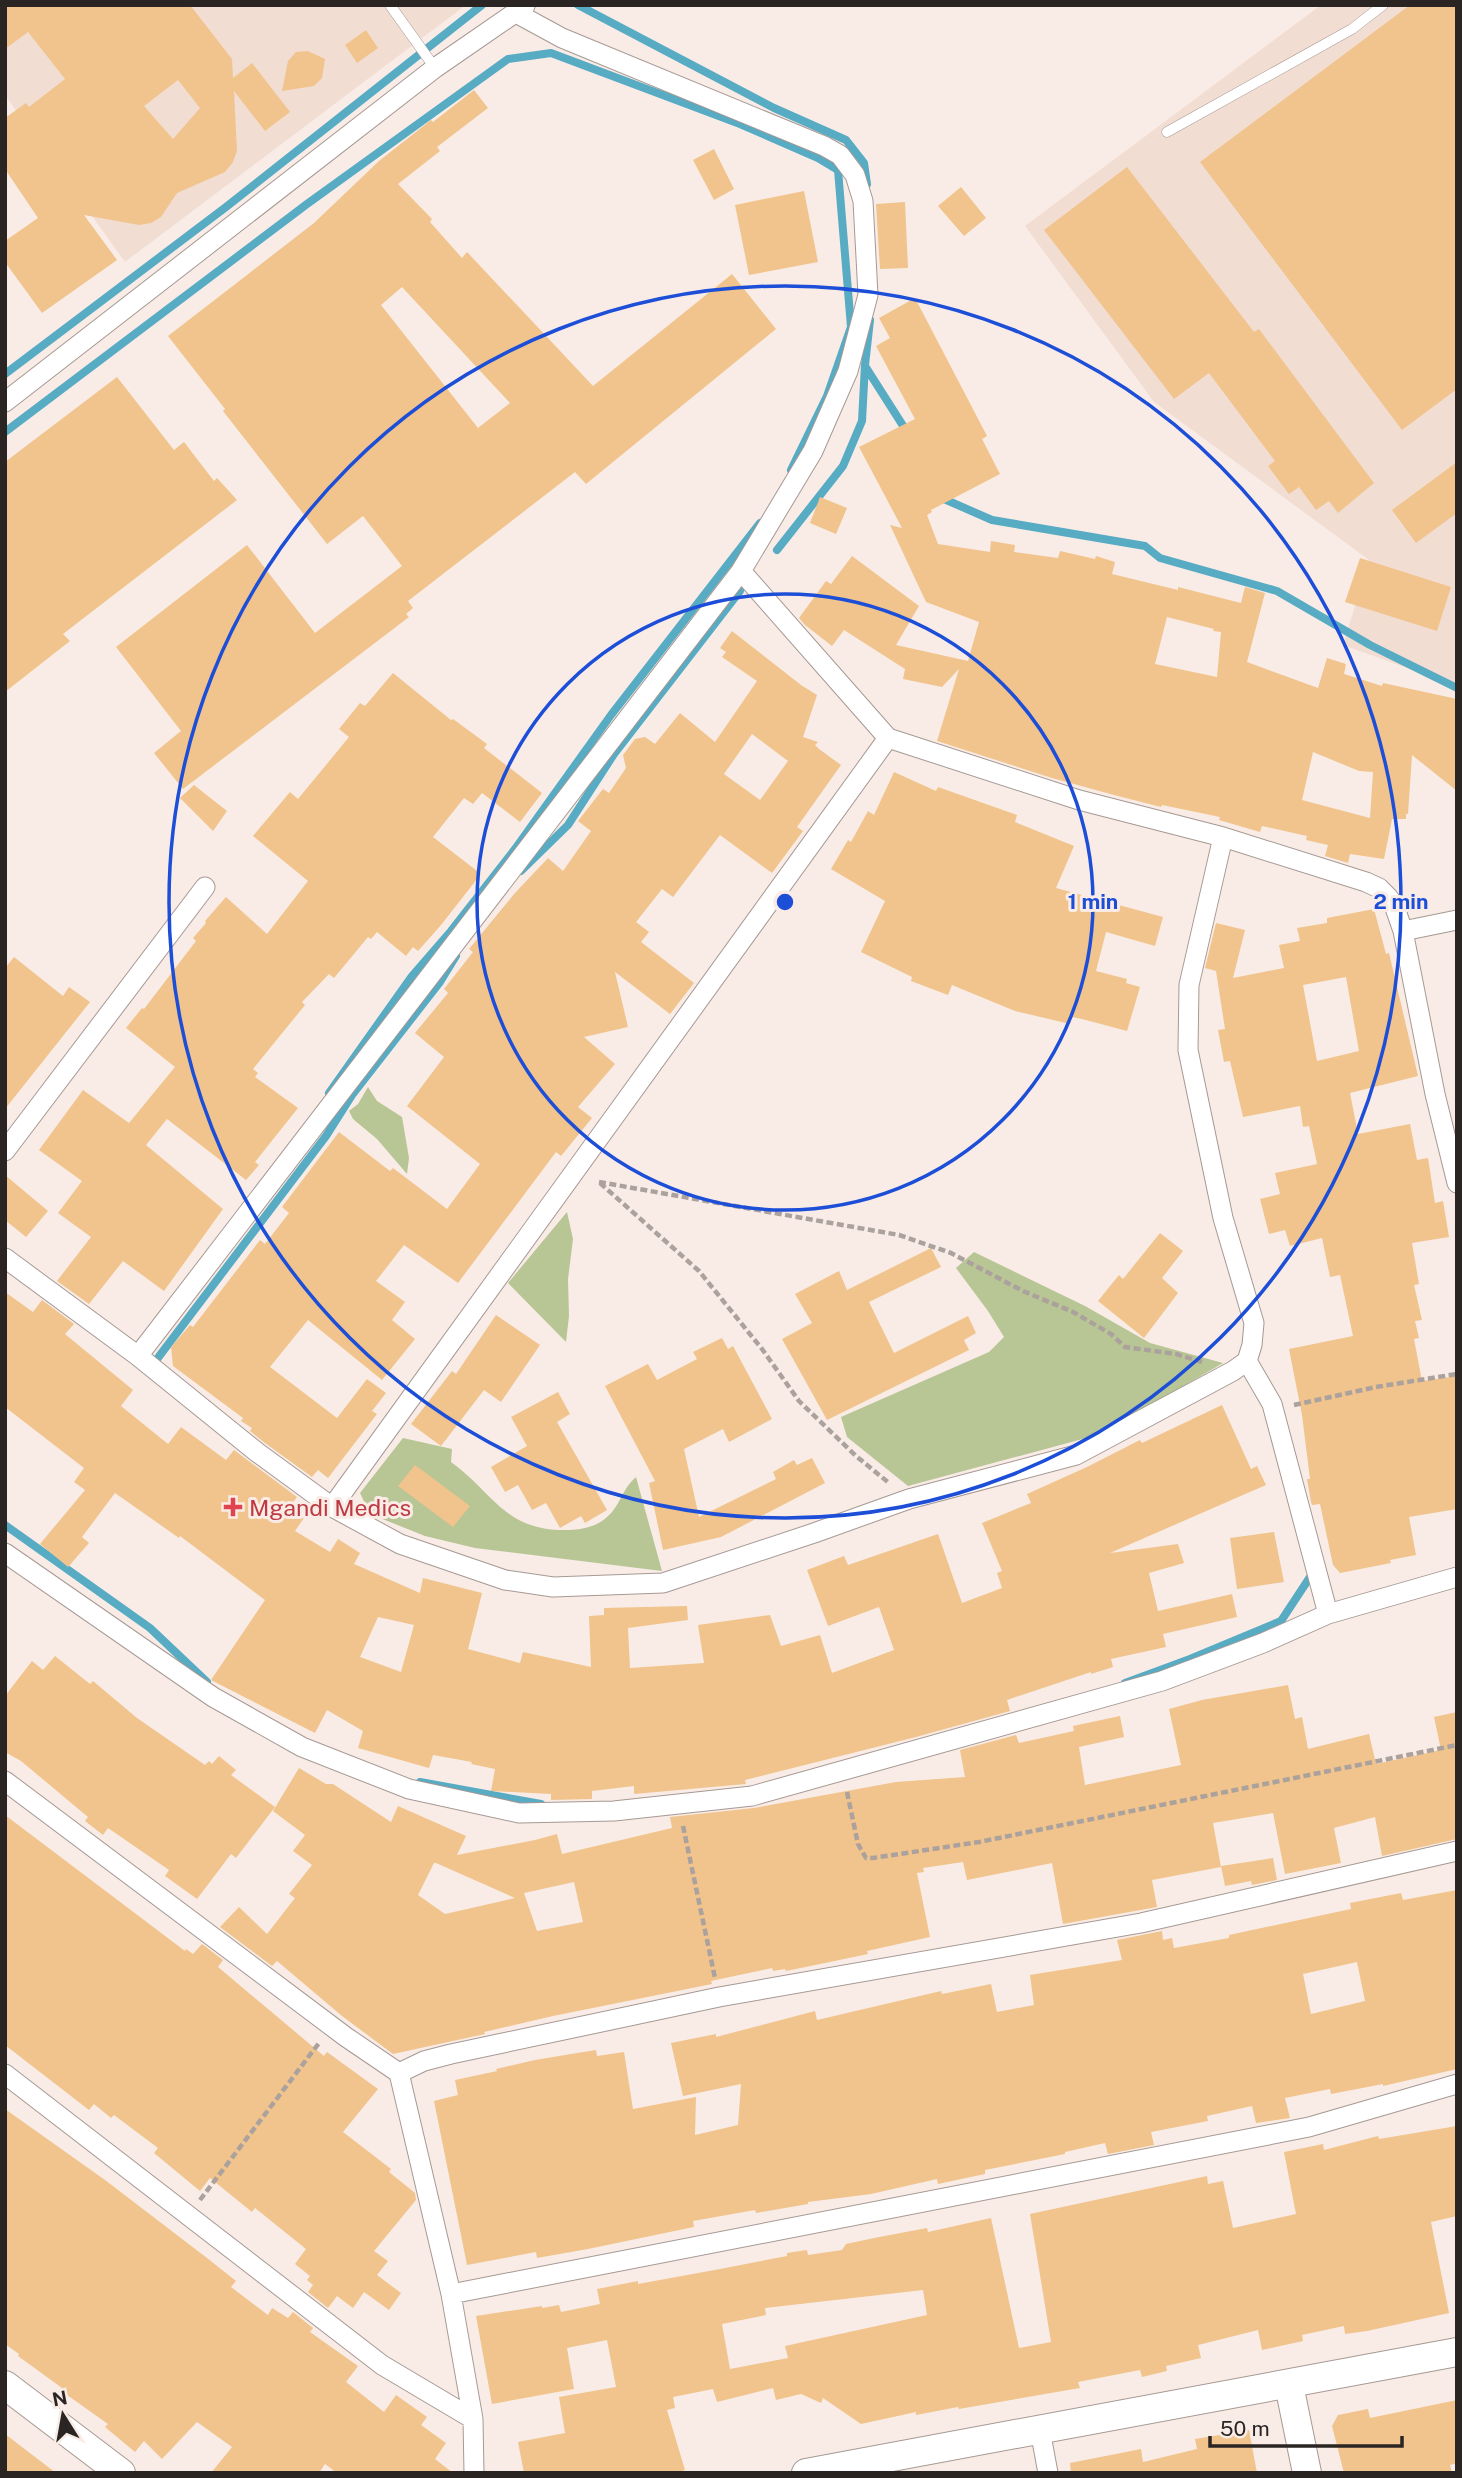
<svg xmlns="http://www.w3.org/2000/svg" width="1462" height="2478" viewBox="0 0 1462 2478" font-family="'Public Sans',sans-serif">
	<rect width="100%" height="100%" fill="#f9ece6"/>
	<path fill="#f2ddd3" d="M5,5H466L125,262L5,95Z
		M1321,5H1457V686L1343,645L1369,560L1154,402L1025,226Z"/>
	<path fill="#b8c594" d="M368,1087L377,1101L402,1117L409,1158L407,1174L377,1139L353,1119L349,1111L358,1104Z
		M567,1212L573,1239L568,1279L569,1316L566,1342L508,1283Z
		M974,1252L1085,1306L1150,1343L1223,1363L1101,1434L908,1486L847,1437L841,1417L989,1352L1004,1337L988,1311L956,1268Z
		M403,1438L452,1449L451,1462C495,1494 505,1532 569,1530C586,1529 600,1526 612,1512C622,1500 623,1488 636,1477L662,1571L475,1548L425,1536L370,1514L360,1493Z"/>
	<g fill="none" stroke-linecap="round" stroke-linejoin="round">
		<path stroke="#57abc3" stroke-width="8" d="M578,5L774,108L846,140L864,163L867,184
			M865,366L907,432
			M5,374L226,207L482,5
			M5,432L307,204L508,59L551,53L740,124L818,158L838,170L851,327L827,396L791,470
			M942,495L944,499L992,520L1145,546L1160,558L1277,591L1370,645L1457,688
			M777,550L843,466L862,421L865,365L870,320
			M521,871L568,825L614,754L740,591
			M329,1093L412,976L451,931L515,849L611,715L760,523
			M151,1367L326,1136L352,1095L440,982L456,956
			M5,1525L150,1628L207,1682
			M1125,1683L1190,1659L1281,1621L1314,1571
			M420,1782L541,1804"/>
	</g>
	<path fill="#f0c48c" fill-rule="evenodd" d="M5,5H190L232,59L233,78L252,63L290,112L265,131L234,91L237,151L233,162L225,172L177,193L161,217L151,223L139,225L84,215L117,260L42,313L5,262V241L38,218L5,169V118L26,103L29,107L65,79L28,32L5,49ZM178,80L200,108L173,139L144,106Z
		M1410,5H1457V389L1402,430L1200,162Z
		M366,30L378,48L357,63L345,45Z
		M308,51L325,59L322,78L314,86L282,91L288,61L296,52Z
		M474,90L488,108L437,147L440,151L398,184L432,219L430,222L462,258L467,252L593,386L732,274L776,329L586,484L575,472L408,601L413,608L406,614L409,617L183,789L154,753L181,731L116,647L247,545L315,633L402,566L363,516L327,544L223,411L225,409L168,336L314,223L379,161L431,120L433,122ZM402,287L510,403L478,428L381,305Z
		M714,149L734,189L714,200L693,160Z
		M1127,167L1254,332L1259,329L1374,483L1338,513L1329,501L1316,510L1299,487L1289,494L1268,466L1275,461L1209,373L1174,399L1044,230Z
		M961,187L986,218L964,236L938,206Z
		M804,191L818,262L749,275L735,205Z
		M905,202L908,268L880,269L876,204Z
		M915,298L987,436L982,439L1000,474L931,510L932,512L927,515L938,544L990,552L991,541L1015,545L1014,552L1058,558L1060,551L1095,559L1096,556L1115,562L1112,574L1178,590V587L1241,603L1245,587L1265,593L1247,662L1318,688L1327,658L1346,664L1344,674L1382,686L1383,683L1457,699V791L1412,755L1408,814H1406V819H1392L1384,859L1350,854L1348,863L1325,856L1328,845L1306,840L1307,836L1262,826L1260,832L1219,820L1220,817L1162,805L1161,807L1114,795L1052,778L937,741L959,669L942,687L903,679L905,669L844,630L832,646L805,625L799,618L826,581L831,584L852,556L919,606L896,645L968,661L979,622L926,602L890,525L902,528L859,447L915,419L876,346L890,338L879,318ZM1167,617L1214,629L1213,631L1221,632L1217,677L1155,664ZM1313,752L1359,771L1373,772L1370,818L1302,800Z
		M117,377L174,450L184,442L214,481L217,478L237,500L63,634L70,641L5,692V462Z
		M1457,462V513L1416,543L1392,510Z
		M820,497L847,508L836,534L810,523Z
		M1360,558L1451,587L1437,631L1345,602Z
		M732,631L801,685L817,695L803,737L818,742L815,745L819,749L841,765L797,827L803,831L772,873L720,835L673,897L662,889L636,922L649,932L641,942L694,983L670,1014L615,972L628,1027L584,1037L615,1064L578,1107L592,1118L561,1156L556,1152L458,1283L404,1245L376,1281L405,1302L392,1320L415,1339L382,1380L308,1320L270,1367L337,1418L367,1379L386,1393L372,1411L377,1414L328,1478L318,1470L312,1477L265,1443L250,1431L252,1428L241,1421L243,1418L173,1366L171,1347L190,1325L193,1327L260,1240L265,1244L289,1213L282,1207L339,1132L390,1171L393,1168L447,1209L480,1164L407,1106L444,1057L415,1033L448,993L444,989L473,952L469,949L515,893L548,858L563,871L591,831L578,821L603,789L609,793L626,768L623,755L635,739L645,737L655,744L680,713L715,742L757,681L722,657L726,652L720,648ZM752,734L788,761L760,800L724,774Z
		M393,673L451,720L453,719L487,744L484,748L542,793L520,822L482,793L473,804L464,798L433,837L481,874L441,925L418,951L413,947L406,956L377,932L371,939L368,937L334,978L329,974L302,1002L305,1005L253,1069L258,1073L255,1077L298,1108L255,1162L259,1165L246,1180L167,1119L146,1145L223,1209L164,1291L123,1261L89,1304L57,1281L91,1237L58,1213L82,1181L39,1150L83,1090L129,1123L175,1067L126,1028L142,1008L144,1009L196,941L193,938L206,923L205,921L226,897L267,934L308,881L253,836L290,792L298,799L349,737L339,729L360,703L365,706Z
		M894,772L936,791L938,787L1017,815L1015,822L1074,846L1056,888L1163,917L1155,946L1106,932L1096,971L1127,979L1126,983L1140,987L1127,1031L1082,1019L1072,1017L1070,1024L1015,1011L952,985L948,995L911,981L912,977L861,952L885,901L831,869L848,840L851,842L868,811L874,815Z
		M194,785L227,811L213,831L180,798Z
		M1374,909L1386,954L1389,953L1418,1076L1350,1093L1358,1134L1410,1124L1417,1160L1428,1158L1435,1203L1443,1201L1449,1237L1412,1243L1419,1284L1414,1285L1422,1320L1415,1321L1419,1338L1414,1339L1422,1381L1457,1376V1509L1409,1517L1416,1555L1390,1560L1391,1563L1340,1573L1333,1565L1320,1504L1312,1505L1311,1502L1307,1479H1310L1302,1415L1289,1349L1353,1336L1340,1275L1330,1277L1322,1238L1290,1246L1285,1230L1269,1234L1260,1199L1280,1194L1275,1173L1317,1164L1309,1126L1303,1127L1300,1106L1243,1117L1230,1061L1224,1062L1218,1030L1225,1029L1216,971L1205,968L1216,923L1245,930L1233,978L1284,968L1279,945L1300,941L1297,928L1327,923V918ZM1346,977L1359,1051L1317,1061L1303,985Z
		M14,957L63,996L69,987L90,1002L5,1109V968Z
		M5,1175L48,1211L26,1237L5,1220Z
		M1160,1233L1183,1251L1162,1278L1178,1293L1144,1338L1098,1301L1119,1275L1123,1279Z
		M931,1248L941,1267L869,1302L894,1353L968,1316L976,1333L964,1340L969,1350L827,1420L782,1339L812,1323L795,1294L839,1271L847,1290Z
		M5,1292L33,1312L42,1300L74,1324L65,1334L133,1390L121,1406L168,1444L181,1427L226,1460L234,1450L297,1497L289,1508L304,1518L295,1531L330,1552L338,1539L360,1553L354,1564L420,1593L423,1578L482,1593L468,1649L520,1663L523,1652L591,1667L589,1616L604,1615V1608L687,1606L688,1620L628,1628L630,1668L704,1663L698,1625L770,1615L781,1646L820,1635L832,1673L894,1650L879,1607L828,1626L807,1570L844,1556L848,1565L938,1534L962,1603L1002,1588L997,1573L1002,1571L982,1523L1031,1503L1027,1494L1087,1467L1140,1440L1142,1443L1222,1405L1251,1469L1257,1466L1266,1485L1110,1553L1178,1544L1184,1563L1149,1573L1158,1611L1232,1594L1237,1617L1163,1634L1166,1647L1111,1659L1113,1667L1091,1674V1672L1007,1700L1010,1711L916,1737L745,1780L746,1784L634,1794V1786L592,1791V1799L551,1800V1794L491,1791L495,1769L471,1764L472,1762L433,1755L429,1768L358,1748L363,1731L327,1710L315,1733L211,1680L265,1600L180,1536L179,1538L115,1493L82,1537L89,1543L68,1567L40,1544L85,1490L74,1482L84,1468L5,1407ZM378,1617L414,1625L401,1672L360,1657Z
		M496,1315L540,1345L501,1402L484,1390L441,1446L411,1424L452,1371L456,1374Z
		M722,1338L728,1349L733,1346L772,1419L729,1442L723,1429L684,1449L699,1517L776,1479L773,1472L794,1460L797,1465L812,1458L825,1483L721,1537L663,1550L649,1483L655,1481L605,1386L648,1364L657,1380L697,1359L693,1352Z
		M558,1392L570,1414L557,1422L607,1510L585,1523L581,1516L560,1528L546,1503L532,1510L518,1485L505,1492L491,1467L527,1446L511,1417Z
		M415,1465L470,1506L453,1527L398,1486Z
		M1274,1532L1284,1582L1237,1589L1230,1538Z
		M55,1656L90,1684L93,1681L137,1718L205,1765L209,1761L212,1764L219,1756L236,1770L231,1775L275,1807L236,1858L231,1854L197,1899L165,1876L169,1870L108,1828L103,1835L85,1821L88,1817L21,1761L5,1752V1696L32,1661L43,1670Z
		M1288,1685L1295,1719L1302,1717L1308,1749L1369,1734L1376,1764L1441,1750L1434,1717L1457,1712V1839L1382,1856L1375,1817L1334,1828L1341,1863L1285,1874L1273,1813L1213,1823L1221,1867L1152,1880L1157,1907L1063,1924L1052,1863L967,1880L963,1862L923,1868L924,1872L917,1873L930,1937L867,1951L868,1954L825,1963L786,1971L785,1969L773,1971L772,1968L711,1981L712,1984L553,2016L484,2032L485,2034L393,2054L342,2016L277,1961L272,1966L220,1927L239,1907L267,1934L295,1898L289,1894L312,1865L293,1851L305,1835L273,1811L299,1768L326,1784H333L391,1822L398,1806L466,1836L457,1855L535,1840L557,1834L562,1854L672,1828L670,1817L754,1808L896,1782L965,1777L960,1750L1016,1735L1019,1743L1074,1731L1073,1726L1120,1716L1124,1737L1079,1747L1085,1785L1181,1765L1169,1709L1202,1700ZM434,1863H436L515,1898L445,1914L418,1895ZM574,1882L583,1922L537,1931L524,1893Z
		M5,1815L185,1951L186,1949L193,1954L202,1944L223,1960L218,1967L324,2056L327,2052L378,2089L343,2132L391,2169L389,2172L415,2193L416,2200L374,2251L388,2261L377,2275L401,2293L389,2310L364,2292L353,2308L337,2296L328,2308L308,2292L313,2285L307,2280L310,2276L295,2264L306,2249L255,2208L252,2212L210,2178L200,2191L154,2153L158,2148L114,2115L111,2118L94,2104L89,2110L5,2045Z
		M1273,1858L1277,1880L1252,1885L1251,1881L1225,1886L1221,1866Z
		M1457,1890V2069L1383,2086V2084L1331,2094L1330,2089L1285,2098L1290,2118L1256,2123L1252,2106L1207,2116L1208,2121L1151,2132L1154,2145L1108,2154L1105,2143L1065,2152V2154L985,2170V2174L938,2184L937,2179L871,2194L808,2202V2204L756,2213L755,2210L693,2221L694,2227L588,2249L537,2258L536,2252L467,2265L434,2101L458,2095L455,2080L497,2071L496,2069L535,2060L571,2054L596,2050L597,2056L624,2052L633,2109L696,2097L695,2135L738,2125L741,2084L683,2096L671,2043L716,2034V2037L815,2011L817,2020L941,1991L942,1994L991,1984L997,2012L1034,2005L1030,1975L1122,1960L1117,1940L1162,1931L1163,1940L1172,1938L1174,1948L1229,1938V1935L1351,1909L1350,1903L1401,1893L1403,1900ZM1357,1962L1365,2001L1311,2014L1303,1974Z
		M5,2109L105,2180L207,2258L236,2281L231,2287L268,2315L272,2308L288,2318L293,2312L313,2328L310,2332L358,2366L346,2382L384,2412L396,2395L427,2417L421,2425L446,2443L435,2459L453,2473H337L325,2464L319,2473H211L232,2447L197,2422L162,2459L144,2441L135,2452L105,2427L108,2424L60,2390L62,2388L18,2356L19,2354L5,2344Z
		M1457,2126V2216L1431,2222L1449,2313L1367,2331L1345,2334L1344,2326L1302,2335L1303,2341L1262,2350L1258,2330L1198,2345L1201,2358L1166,2366L1167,2371L1142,2377L1140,2370L1078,2382L1080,2388L959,2409L958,2407L916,2415V2412L861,2424L823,2398L821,2403L801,2394L776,2400L773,2388L717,2402L713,2389L673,2397L675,2408L667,2410L685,2470L673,2473H524L518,2442L565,2433L559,2397L616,2387L607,2340L567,2348L574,2389L492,2404L476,2316L542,2306V2308L559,2305L561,2312L600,2304L597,2289L638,2281V2284L720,2269L787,2256V2253L807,2250L808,2255L842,2250L846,2244L874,2238L927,2228L928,2232L991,2218L1019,2348L1051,2342L1030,2214L1207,2176L1208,2184L1223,2181L1233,2228L1296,2214L1284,2152L1323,2144L1324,2150L1378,2136L1379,2139ZM923,2290L927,2315L785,2346L788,2358L730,2369L722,2324L766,2315L765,2308Z
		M1457,2400V2463L1450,2465L1452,2473H1344L1332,2426L1338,2415L1368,2409L1370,2418Z
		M1249,2430L1257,2473H1071L1070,2463L1141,2449L1143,2462L1197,2449L1195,2439Z
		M5,2434L56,2473H5Z"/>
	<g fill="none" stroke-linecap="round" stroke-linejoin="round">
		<defs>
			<path id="lane" d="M390,5L435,68
				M1167,132L1352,29L1383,5"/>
			<path id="street" d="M5,402L435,68L525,6
				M741,571L888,738L1079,800L1223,837L1366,882L1379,888L1388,897L1394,905L1403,931L1435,1094L1457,1183
				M1223,837L1189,985L1188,1050L1223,1218L1254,1323L1252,1345L1247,1361L1272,1404L1328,1614
				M1403,931L1457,920
				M5,1151L205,887
				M5,1258L138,1356L258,1453L332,1507L400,1544L505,1580L553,1587L663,1583L814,1533L909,1499L1076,1455L1233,1371L1247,1361
				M138,1356L741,571L813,451L848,371L868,295L863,201L855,175L840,155L824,146L562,38L516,13
				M332,1507L888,738
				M5,1553L213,1697L302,1747L409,1789L519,1813L614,1811L752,1796L1162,1681L1263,1643L1328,1614L1457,1577
				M5,1781L346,2037L399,2073L451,2294L473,2419L474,2473
				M399,2073L424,2061L451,2054L719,1997L1141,1923L1457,1851
				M5,2074L382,2365L473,2419
				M451,2294L1309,2127L1457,2084
				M1040,2430L1048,2473"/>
			<path id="secondary" d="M5,2385L121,2473
				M1289,2385L1307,2473
				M806,2473L1457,2352"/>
		</defs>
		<use href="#lane" stroke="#a69994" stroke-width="11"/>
		<use href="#street" stroke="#a69994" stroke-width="21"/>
		<use href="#secondary" stroke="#a69994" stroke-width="30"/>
		<path stroke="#aba19d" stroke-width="4.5" stroke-dasharray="7 3.5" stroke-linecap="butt" d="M599,1182L899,1235L951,1253L1023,1291L1073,1312L1111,1334L1125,1347L1176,1354L1202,1362
			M600,1183L699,1271L762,1349L799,1401L856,1456L889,1483
			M1294,1405L1376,1387L1457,1374
			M847,1792L858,1844L866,1858H873L979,1842L1457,1745
			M683,1826L715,1978
			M200,2200L319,2043"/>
		<use href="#lane" stroke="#fff" stroke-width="10"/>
		<use href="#street" stroke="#fff" stroke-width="19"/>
		<use href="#secondary" stroke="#fff" stroke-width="28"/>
	</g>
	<g fill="none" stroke="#1d4ed8" stroke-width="3.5">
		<circle cx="785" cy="902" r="308"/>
		<circle cx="785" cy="902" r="616"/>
	</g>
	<path fill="#e0444e" stroke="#f9ece6" stroke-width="2.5" d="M229.5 1496.5h7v7h7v7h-7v7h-7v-7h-7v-7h7z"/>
	<g text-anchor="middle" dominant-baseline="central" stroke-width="6" stroke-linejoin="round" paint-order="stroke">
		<g font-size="23" fill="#be3a42" stroke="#f9ece6" text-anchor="start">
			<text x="249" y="1507">Mgandi Medics</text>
		</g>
	</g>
	<circle cx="785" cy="902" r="10" fill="#1d4ed8" stroke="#f9ece6" stroke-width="3.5"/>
	<g font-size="21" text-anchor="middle" font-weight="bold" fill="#1d4ed8" stroke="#f9ece6" stroke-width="6" stroke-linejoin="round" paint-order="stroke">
		<text x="1093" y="909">1 min</text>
		<text x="1401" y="909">2 min</text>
	</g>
	<rect width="1462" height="2478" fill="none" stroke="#2a2523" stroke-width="14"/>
	<g transform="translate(63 2415) rotate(349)" stroke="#f9ece6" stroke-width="5" paint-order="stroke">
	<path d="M0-5L12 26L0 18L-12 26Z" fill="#2a2523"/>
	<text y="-10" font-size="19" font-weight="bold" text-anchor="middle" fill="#2a2523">N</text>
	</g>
	<path d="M1210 2436v10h192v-10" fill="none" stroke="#2a2523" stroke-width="3.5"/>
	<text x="1220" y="2436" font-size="21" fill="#2a2523" stroke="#f9ece6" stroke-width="5" paint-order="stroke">50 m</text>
</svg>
